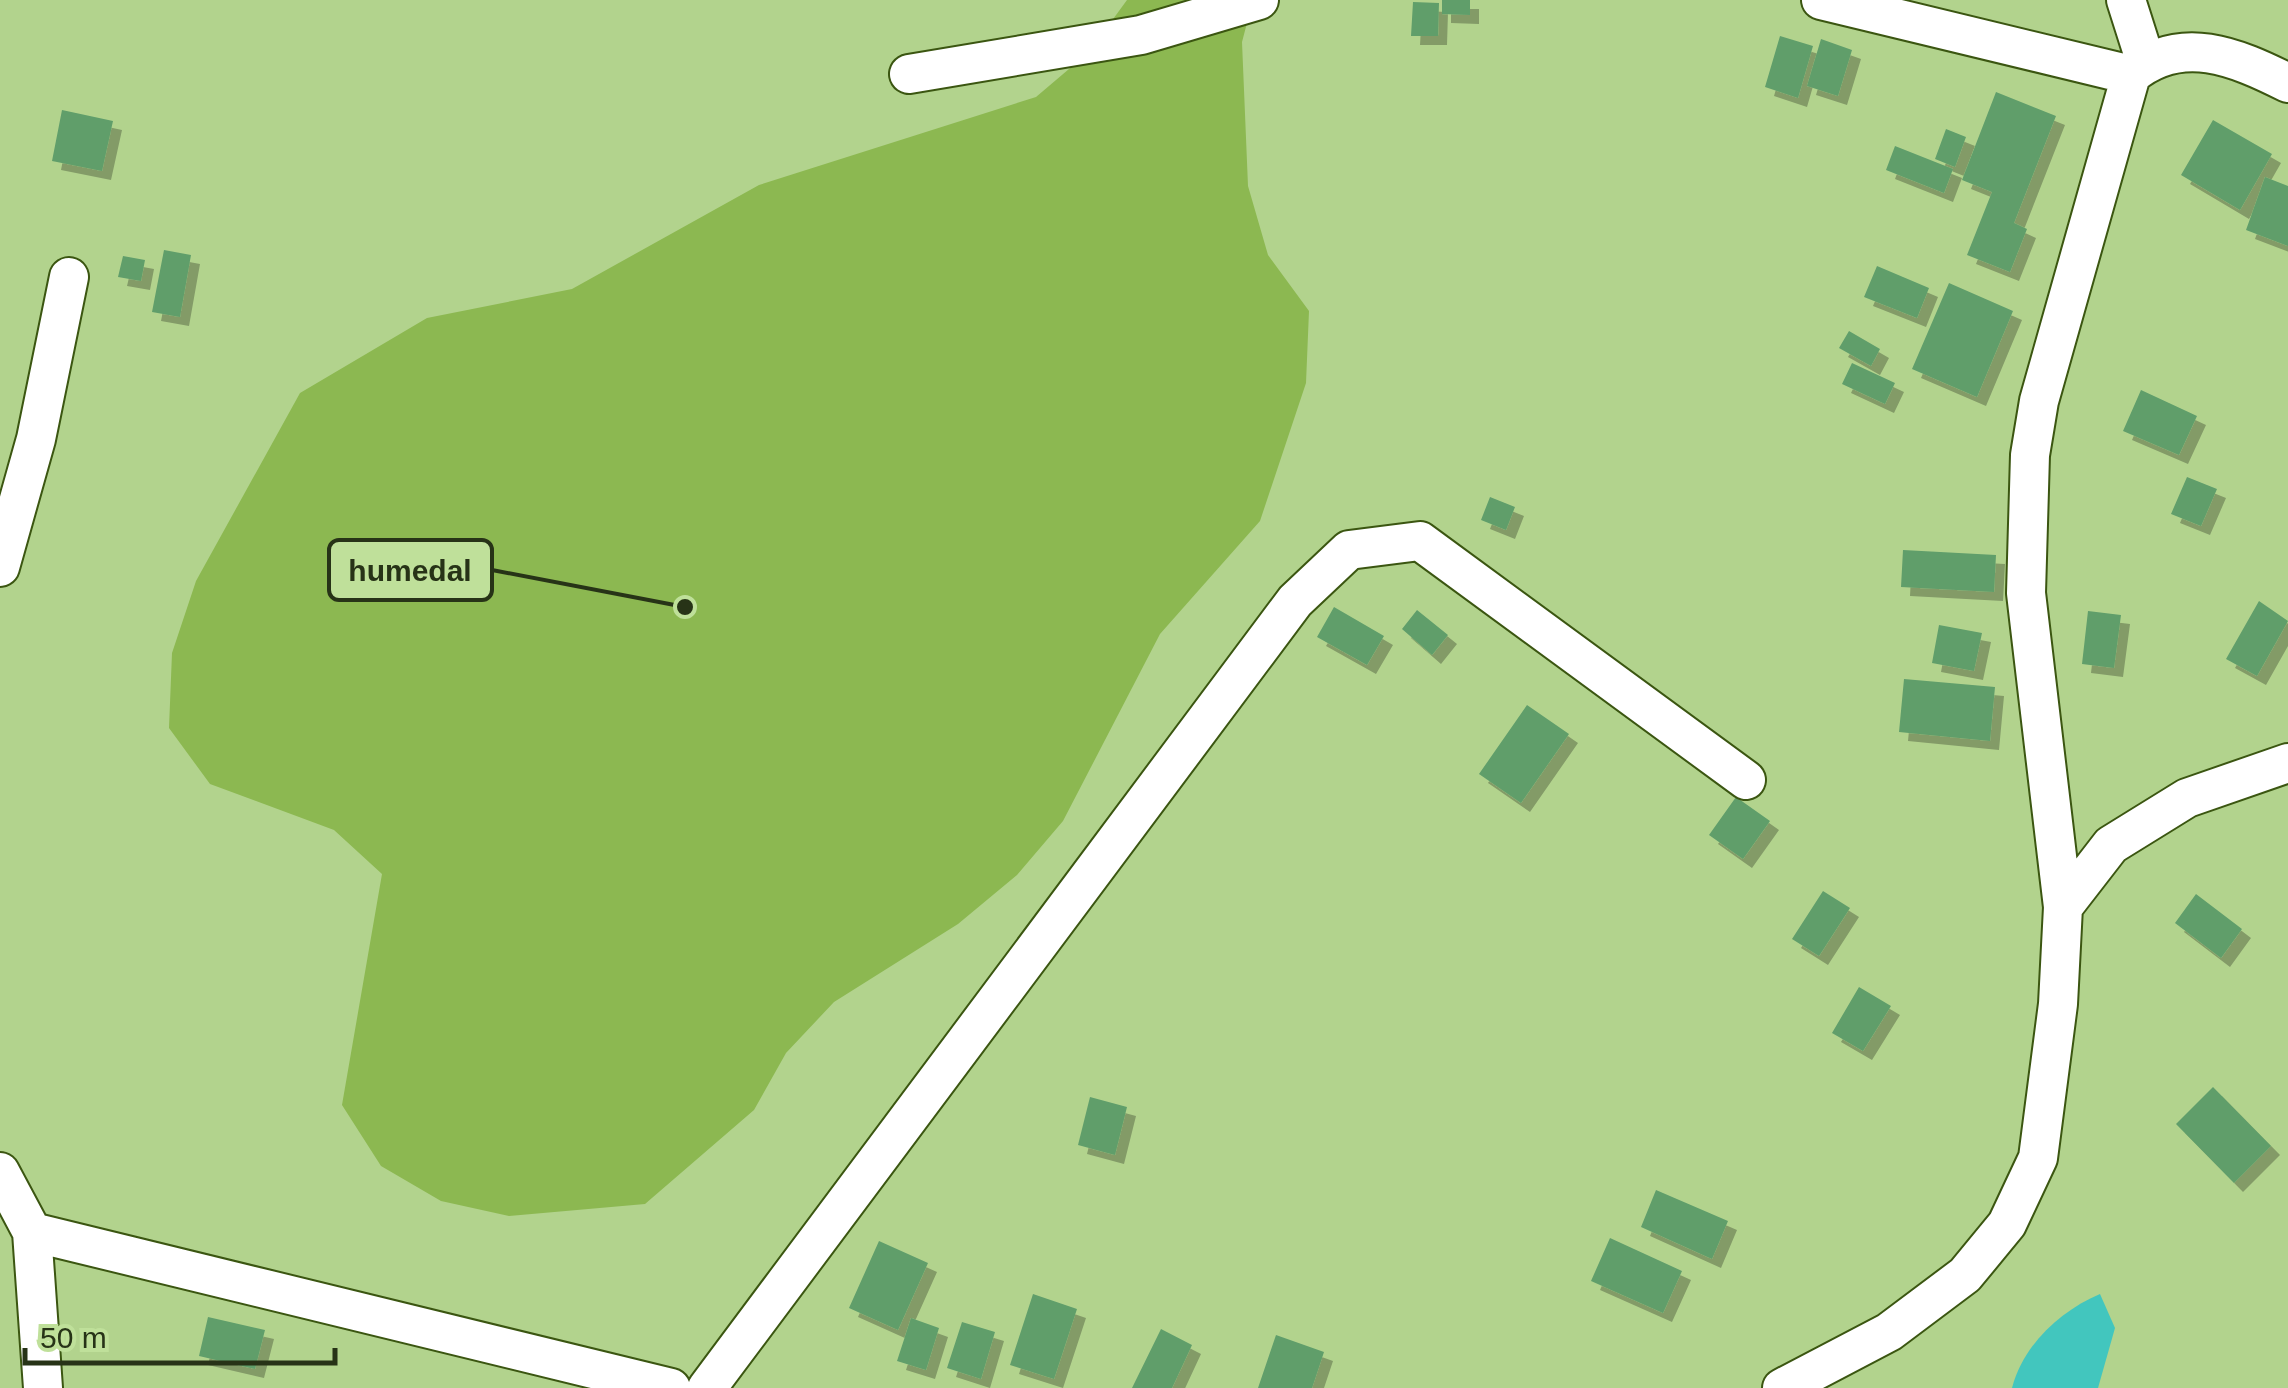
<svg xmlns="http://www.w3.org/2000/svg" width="2288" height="1388" viewBox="0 0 2288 1388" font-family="Helvetica,sans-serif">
	<defs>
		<filter id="shadow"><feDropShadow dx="9" dy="9" stdDeviation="0" flood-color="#0004"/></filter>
	</defs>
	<rect width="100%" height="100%" fill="#b2d38d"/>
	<path fill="#8cb851" d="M1127,0H1253L1242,42L1248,186L1268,255L1309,311L1306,383L1260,521L1160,634L1063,821L1017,875L958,924L834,1002L786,1053L754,1110L645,1204L509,1216L441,1201L381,1166L342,1105L382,874L334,830L210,784L169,728L172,653L196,581L300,393L427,318L572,289L759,185L1036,97L1089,52Z"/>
	<path fill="#42c6be" d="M2100,1294L2115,1328L2098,1388H2012C2023,1345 2060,1311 2100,1294Z"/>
	<path fill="#609e6b" filter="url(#shadow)" d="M1442,0H1470V15L1442,14Z
		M1413,2L1439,3L1438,36H1411Z
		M1780,36L1813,46L1798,98L1765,87Z
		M1821,39L1852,50L1838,96L1807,86Z
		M1996,92L2056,116L2014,223L2027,229L2010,272L1967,255L1992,192L1962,180Z
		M62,110L113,121L102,171L52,161Z
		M2213,120L2272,154L2240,210L2181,175Z
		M1946,129L1966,137L1955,167L1935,159Z
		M1895,146L1953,169L1944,193L1886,170Z
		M2265,177L2288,186V246L2246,230Z
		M164,250L191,255L180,317L152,312Z
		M123,256L145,260L141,281L118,277Z
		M1877,266L1929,288L1917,318L1864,297Z
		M1949,283L2013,311L1977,397L1912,369Z
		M1849,331L1880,349L1871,366L1839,348Z
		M1852,363L1895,383L1885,404L1842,384Z
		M2141,390L2197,416L2179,455L2123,431Z
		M2187,477L2217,489L2201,526L2171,514Z
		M1490,497L1515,507L1506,530L1481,520Z
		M1903,550L1996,555L1994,592L1901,587Z
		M2259,601L2288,621L2257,676L2226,659Z
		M1334,607L1384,636L1367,665L1317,637Z
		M1417,610L1448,635L1432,655L1402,629Z
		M2088,611L2121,615L2114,668L2082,664Z
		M1939,625L1982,633L1974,671L1932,663Z
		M1904,679L1995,687L1990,741L1899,732Z
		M1527,705L1569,734L1521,803L1479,774Z
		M1736,797L1770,821L1743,859L1709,835Z
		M1823,891L1850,908L1819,956L1792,939Z
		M2196,894L2242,929L2221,958L2175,923Z
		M1859,987L1891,1006L1863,1051L1832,1033Z
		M2213,1087L2271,1146L2234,1183L2176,1124Z
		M1090,1097L1127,1107L1115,1155L1078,1145Z
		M1656,1190L1728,1221L1712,1259L1641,1227Z
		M1610,1238L1682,1271L1663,1313L1591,1281Z
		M879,1241L928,1263L898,1330L849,1308Z
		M1033,1294L1077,1309L1054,1379L1010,1365Z
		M208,1317L265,1330L255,1369L199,1356Z
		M911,1318L939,1328L926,1370L897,1361Z
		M962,1322L995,1332L981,1379L947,1368Z
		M1161,1329L1192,1345L1172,1388H1132Z
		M1276,1335L1324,1352L1312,1388H1258Z"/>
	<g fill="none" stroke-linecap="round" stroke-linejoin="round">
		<defs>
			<path id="street" d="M1821,0L2131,75
				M2126,0L2146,63
				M909,74L1141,35L1259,0
				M0,567L36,439L69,277
				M2063,907L2111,845L2187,798L2288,763
				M0,1172L32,1232L43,1388
				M32,1232L671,1388
				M707,1388L1295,601L1349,550L1420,541L1746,780
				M1782,1388L1889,1332L1965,1275L2007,1224L2038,1158L2058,1004L2063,907L2026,593L2030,455L2039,401L2131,75C2181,33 2236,57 2288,83"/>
		</defs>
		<use href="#street" stroke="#3b5611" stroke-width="42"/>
		<use href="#street" stroke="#fff" stroke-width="38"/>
	</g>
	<path fill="none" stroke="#273317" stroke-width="4" d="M685 607L492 570"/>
	<circle fill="#273317" stroke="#bfe09a" stroke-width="4" cx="685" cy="607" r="10"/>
	<rect fill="#bfe09a" stroke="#273317" stroke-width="4" x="329" y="540" width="163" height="60" rx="10"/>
	<g font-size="30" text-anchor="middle" font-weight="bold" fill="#273317">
		<text x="410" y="581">humedal</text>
	</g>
	<path d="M25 1348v15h310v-15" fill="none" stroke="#273317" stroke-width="5"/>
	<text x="40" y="1348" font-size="30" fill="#273317" stroke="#bfe09a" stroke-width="8" paint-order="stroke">50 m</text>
</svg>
